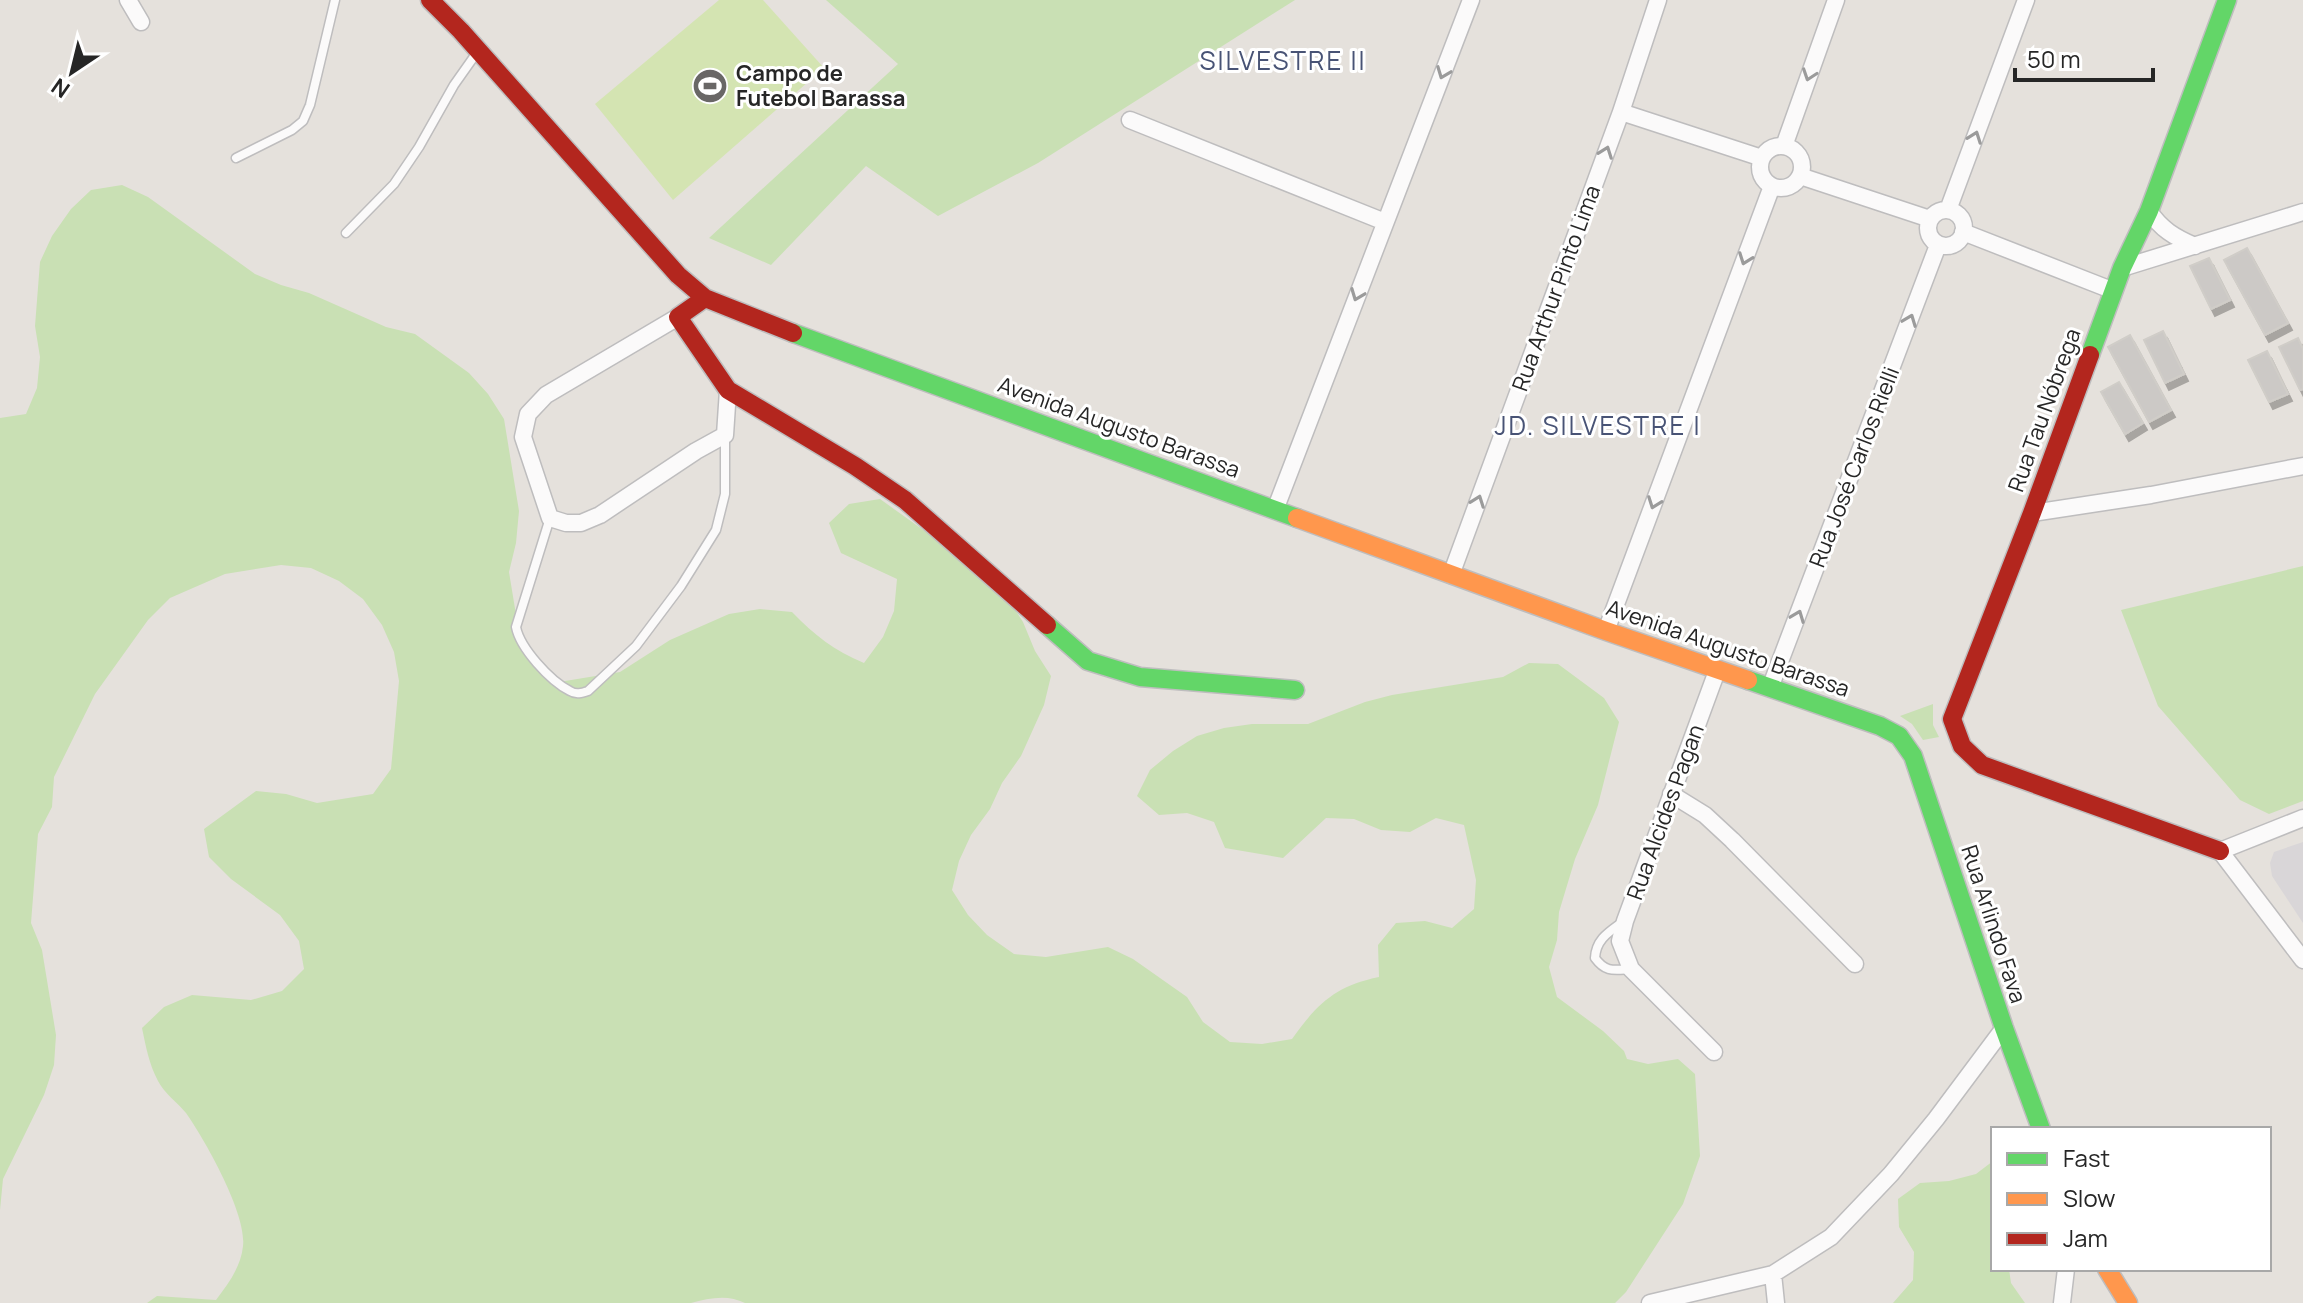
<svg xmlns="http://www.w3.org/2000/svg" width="2303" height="1303" viewBox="0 0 2303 1303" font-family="Manrope,sans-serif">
	<defs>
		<filter id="shadow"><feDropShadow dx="4" dy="7" stdDeviation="0" flood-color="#0004"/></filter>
	</defs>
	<rect width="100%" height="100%" fill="#e5e1dc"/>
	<path fill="#d9d6d8" d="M2303,842V923L2272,876L2270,863L2274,852Z"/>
	<path fill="#c9e0b4" d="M826,0H1295L1038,163L938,216L866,166L771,265L709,238L898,64Z
		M122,185L148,197L255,274L281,285L309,293L386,327L415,334L469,373L488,394L504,419L519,511L516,543L509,572L519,633L532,662L559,682L620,672L670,640L729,614L760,609L792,612C814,635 835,651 864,663L883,637L894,611L897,579L841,553L829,523L849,504L880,499L961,557L1007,597L1023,622L1035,651L1051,676L1044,705L1021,756L1002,783L990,809L971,835L959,861L952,890L968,915L987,935L1014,954L1046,957L1108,947L1133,959L1187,997L1203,1022L1230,1042L1262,1044L1292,1039C1317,1004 1335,986 1379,977L1378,945L1396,923L1425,921L1452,928L1474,909L1476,880L1464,825L1436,818L1410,832L1381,830L1354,819L1326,818L1283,858L1225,848L1214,822L1187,813L1159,815L1137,796L1150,770L1173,751L1197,736L1224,728L1252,724H1308L1365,702L1392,695L1503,677L1529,663L1558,664L1604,698L1619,722L1598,805L1575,859L1559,912L1557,940L1549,967L1557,997L1603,1031L1624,1051L1627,1059L1648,1064L1678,1059L1695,1074L1700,1156L1683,1204L1626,1292L1615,1303H745C728,1294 709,1298 691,1303H147L157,1296L216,1300C228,1284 241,1267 243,1246C247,1214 205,1140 186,1113C177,1102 164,1093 158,1081C149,1064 146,1047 142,1028L164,1007L192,995L251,1000L282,991L304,969L299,941L280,915L231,879L209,857L204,829L256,791L286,794L317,803L373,794L391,769L399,681L394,652L382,625L363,599L339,581L311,568L281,565L225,574L170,598L148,620L95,694L54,777L52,807L38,834L31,923L42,950L56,1035L54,1065L44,1095L3,1179L0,1210V418L26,414L37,388L40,357L35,326L40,262L52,236L71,209L91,190Z
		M2303,566V801L2269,814L2240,800L2158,706L2121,610Z
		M1933,704V725L1939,737L1923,740L1912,724L1900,716Z
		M1993,1161V1269H2009L2011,1283L2025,1303H1893L1913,1280L1914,1252L1899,1227L1898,1199L1920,1183L1949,1181L1976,1174Z"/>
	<path fill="#d4e4b2" d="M719,0H763L824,68L673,200L595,104Z"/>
	<path fill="#ccc9c6" stroke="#d0cdc8" stroke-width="2" filter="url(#shadow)" d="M2247,248L2288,323L2265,335L2224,260Z
		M2209,258L2230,300L2211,309L2190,266Z
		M2163,331L2184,374L2165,383L2144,340Z
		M2130,335L2171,410L2149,422L2108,347Z
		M2298,338L2303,349V389L2300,390L2279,347Z
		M2267,351L2288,394L2269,402L2248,360Z
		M2119,382L2143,423L2125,434L2101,392Z"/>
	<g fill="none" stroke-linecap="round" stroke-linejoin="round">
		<defs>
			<path id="lane" d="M236,158L292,130L303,121L310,105L335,0
				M346,233L394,184L419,147L454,85L478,51
				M550,518L516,627C520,648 550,681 570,691C576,695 582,693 588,691L636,646L681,586L716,530L725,494V436
				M1624,921C1609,932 1596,939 1595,958C1606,973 1614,970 1631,969"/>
			<path id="street" d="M128,0L141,22
				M1621,112L1762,158
				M1130,120L1385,222
				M1784,146L1836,0
				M1760 167a21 21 0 1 1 42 0a21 21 0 1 1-42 0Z
				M1800,176L1930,219
				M1948,210L2026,0
				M1928 228a18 18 0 1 1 36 0a18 18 0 1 1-36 0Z
				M2149,211C2161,229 2174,237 2195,246
				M1963,232L2114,291
				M2122,268L2303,212
				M678,317L546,395L528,414L523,437L550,518L566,523H581L600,515L696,451L725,435L728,390
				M1275,510L1471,0
				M2032,513L2151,495L2303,466
				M1451,575L1621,112L1658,0
				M1606,631L1772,186
				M1770,688L1938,245
				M1671,794L1705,815L1732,840L1855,964
				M2303,818L2220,851L2303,960
				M1714,1052L1631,969L1620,941L1625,921L1717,671
				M1773,1274L1776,1303
				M1650,1303L1773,1274L1831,1237L1891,1174L1936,1119L2004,1028
				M2062,1303L2066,1269"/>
			<path id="fast" d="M793,333L1297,518
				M2090,355L2122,268L2149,211L2227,0
				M1047,625L1088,661L1140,677L1295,690
				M1748,680L1880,726L1899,736L1913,756L2004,1028L2041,1129"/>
			<path id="slow" d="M1297,518L1606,631L1748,680
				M2107,1269L2128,1303"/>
			<path id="jam" d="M430,0L461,31L678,275L705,298L793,333
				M705,298L678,317L728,390L855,466L905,500L1047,625
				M2090,355L2032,513L1952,719L1962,746L1982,765L2220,851"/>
		</defs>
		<use href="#lane" stroke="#bebdbe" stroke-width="11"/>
		<use href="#street" stroke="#bebdbe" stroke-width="19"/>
		<use href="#fast" stroke="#bebdbe" stroke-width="21"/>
		<use href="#slow" stroke="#bebdbe" stroke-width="21"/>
		<use href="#jam" stroke="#bebdbe" stroke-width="21"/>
		<use href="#lane" stroke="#fbfafa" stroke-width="8"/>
		<use href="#street" stroke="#fbfafa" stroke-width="16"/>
		<use href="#fast" stroke="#63d668" stroke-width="18"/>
		<use href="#slow" stroke="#ff974d" stroke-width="18"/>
		<use href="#jam" stroke="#b3261e" stroke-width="18"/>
	</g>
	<defs><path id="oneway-chevron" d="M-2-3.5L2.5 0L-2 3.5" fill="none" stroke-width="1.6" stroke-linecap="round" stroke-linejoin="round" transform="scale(2)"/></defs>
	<g stroke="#9b9b9b">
		<use href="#oneway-chevron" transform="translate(1443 73) rotate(111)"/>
		<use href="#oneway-chevron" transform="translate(1809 75) rotate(109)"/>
		<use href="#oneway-chevron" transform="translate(1975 137) rotate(-70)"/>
		<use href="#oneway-chevron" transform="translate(1606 152) rotate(-70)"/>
		<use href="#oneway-chevron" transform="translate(1745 259) rotate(110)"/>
		<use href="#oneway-chevron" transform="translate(1357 295) rotate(111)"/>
		<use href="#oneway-chevron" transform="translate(1910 320) rotate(-69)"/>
		<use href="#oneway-chevron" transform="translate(1478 501) rotate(-70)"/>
		<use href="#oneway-chevron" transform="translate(1654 503) rotate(110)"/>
		<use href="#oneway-chevron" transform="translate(1798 616) rotate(-69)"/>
	</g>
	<defs>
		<symbol id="stadium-disc" viewBox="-11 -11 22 22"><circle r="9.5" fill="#696766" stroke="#fff"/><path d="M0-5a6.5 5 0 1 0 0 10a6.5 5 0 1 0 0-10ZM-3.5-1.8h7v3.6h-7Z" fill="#fff"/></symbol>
	</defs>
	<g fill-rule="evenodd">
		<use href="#stadium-disc" x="690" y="66" width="40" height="40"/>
	</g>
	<g text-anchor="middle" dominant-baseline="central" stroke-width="6" stroke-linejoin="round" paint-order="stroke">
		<g font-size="22" font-weight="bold" fill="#262626" stroke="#fff" text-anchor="start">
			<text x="736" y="73">Campo de<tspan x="736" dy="25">Futebol Barassa</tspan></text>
		</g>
		<g font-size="22" fill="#262626" stroke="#fff">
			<text transform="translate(1556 288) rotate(-70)">Rua Arthur Pinto Lima</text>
			<text transform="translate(2044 410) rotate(-70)">Rua Tau Nóbrega</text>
			<text transform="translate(1119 427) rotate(20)">Avenida Augusto Barassa</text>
			<text transform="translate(1854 467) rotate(-69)">Rua José Carlos Rielli</text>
			<text transform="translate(1728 648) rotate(19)">Avenida Augusto Barassa</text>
			<text transform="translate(1665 812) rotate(-70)">Rua Alcides Pagan</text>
			<text transform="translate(1994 924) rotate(72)">Rua Arlindo Fava</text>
		</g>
		<g font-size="26" letter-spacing="2" fill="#485375" stroke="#fff">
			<text x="1283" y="60">SILVESTRE II</text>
			<text x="1598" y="425">JD. SILVESTRE I</text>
		</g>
	</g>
	<rect x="1991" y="1127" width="280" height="144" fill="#ffffff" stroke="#a8a8a8" stroke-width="2"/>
	<rect x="2007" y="1153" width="40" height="12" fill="#63d668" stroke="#a8a8a8" stroke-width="2"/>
	<text x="2063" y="1167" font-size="24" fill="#262626">Fast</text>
	<rect x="2007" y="1193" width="40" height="12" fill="#ff974d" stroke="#a8a8a8" stroke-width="2"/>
	<text x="2063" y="1207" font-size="24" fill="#262626">Slow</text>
	<rect x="2007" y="1233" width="40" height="12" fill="#b3261e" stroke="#a8a8a8" stroke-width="2"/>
	<text x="2063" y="1247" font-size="24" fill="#262626">Jam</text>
	<g transform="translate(72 72) rotate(215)" stroke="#ffffff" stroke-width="6" paint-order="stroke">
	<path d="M0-6L14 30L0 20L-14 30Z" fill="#262626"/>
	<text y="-12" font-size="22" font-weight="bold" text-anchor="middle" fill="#262626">N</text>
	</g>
	<path d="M2015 68v12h138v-12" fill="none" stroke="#262626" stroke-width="4"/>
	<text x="2027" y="68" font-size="24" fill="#262626" stroke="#ffffff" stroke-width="6" paint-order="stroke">50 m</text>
</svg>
